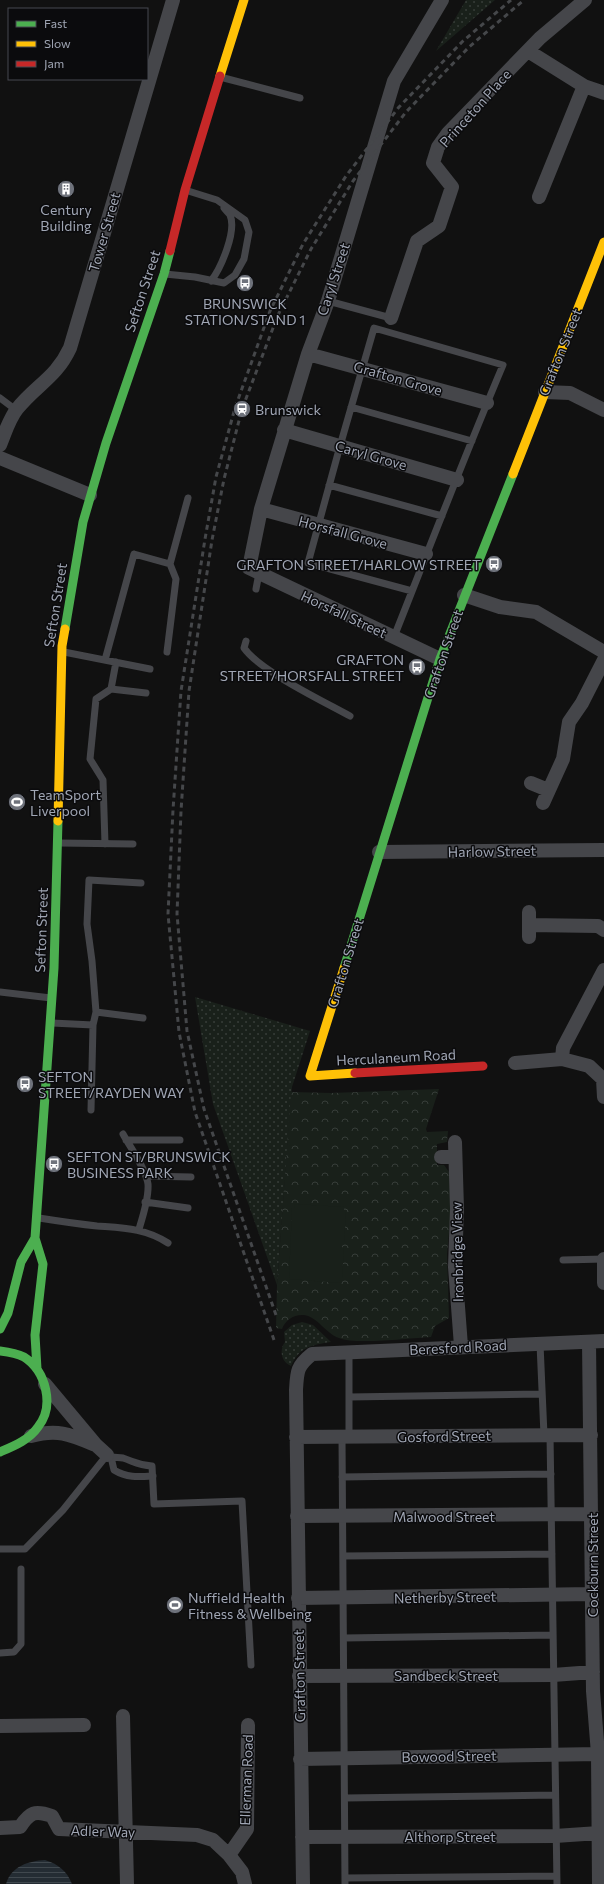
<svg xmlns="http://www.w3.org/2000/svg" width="604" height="1884" viewBox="0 0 604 1884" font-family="Commissioner,sans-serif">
	<defs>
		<pattern id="grass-dots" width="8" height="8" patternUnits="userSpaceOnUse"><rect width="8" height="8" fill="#19201a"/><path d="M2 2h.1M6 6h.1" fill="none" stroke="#373d39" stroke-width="1.8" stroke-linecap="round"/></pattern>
		<pattern id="park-crowns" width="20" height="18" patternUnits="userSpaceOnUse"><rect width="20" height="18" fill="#19201a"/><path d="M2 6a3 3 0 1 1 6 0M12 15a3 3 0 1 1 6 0" fill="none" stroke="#373d39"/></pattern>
		<pattern id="water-rules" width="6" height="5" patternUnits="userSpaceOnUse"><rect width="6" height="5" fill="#242c33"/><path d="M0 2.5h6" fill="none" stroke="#40484e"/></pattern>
	</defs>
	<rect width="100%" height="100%" fill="#111"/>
	<path fill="url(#grass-dots)" d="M466,0H495L436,51Z
		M195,997L310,1031L292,1087L277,1285L213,1104Z
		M302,1322L313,1325L331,1342C312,1345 299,1347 291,1366C281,1362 279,1350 285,1342L284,1332L292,1325Z"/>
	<path fill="url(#park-crowns)" d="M439,1089L426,1129L427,1132L448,1131L447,1142L437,1144V1165H444L449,1172L451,1210L447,1254L449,1318L435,1326L431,1337C410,1338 356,1345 339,1338C325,1333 318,1317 304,1315C294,1314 285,1320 282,1329L276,1328L277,1285L291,1092L331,1093Z"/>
	<path fill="#19201a" d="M295,1204L344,1207V1211L346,1212L344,1242H342V1247L344,1248L342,1278H340V1283L289,1279L292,1208H294Z"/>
	<path fill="url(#water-rules)" d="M45,1860C58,1864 67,1871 72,1884H6C11,1866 29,1861 45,1860Z"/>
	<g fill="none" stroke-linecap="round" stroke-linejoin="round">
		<path stroke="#45464a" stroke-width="7" d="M220,77L300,98
			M165,274L195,277L224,283L235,275L244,259L249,232L245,220L217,200L185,190
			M211,281C221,268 237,231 230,215C229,213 225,210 224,208
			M328,301L391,318
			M0,398L16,410
			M351,407L472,441
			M329,485L442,516
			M256,589L259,573
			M394,637C430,546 465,455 503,365L374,328L340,446L308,563L412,591
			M246,641L244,648C260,671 323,701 350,716
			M64,652L150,669
			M167,652L176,579L170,564L188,498
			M105,660L134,554L170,564
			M111,689L116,662
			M59,843L133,844
			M105,844L103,780L90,759L96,699L111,689L146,693
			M0,992L51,998
			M96,1012L92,961L87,924L89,880L141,883
			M52,1023L93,1025L91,1110
			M93,1025L96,1012L143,1018
			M123,1134C130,1147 146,1169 148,1184C149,1198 143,1216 139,1229
			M126,1140H180
			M146,1176L191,1177
			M145,1202L188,1208
			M39,1218C58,1221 78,1224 97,1226C123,1228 145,1228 168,1243
			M563,1260L604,1259
			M540,1344L544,1435
			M349,1353V1437
			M349,1397L542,1394
			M550,1435L557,1884
			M342,1437L345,1884
			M111,1457L114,1470C127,1478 138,1477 153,1476
			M342,1477L551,1474
			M0,1549H25L63,1510L107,1455C112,1458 117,1457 123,1458C135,1462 138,1465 152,1466L154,1504L242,1501L251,1665
			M343,1556L552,1554
			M344,1638L553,1635
			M0,1653L14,1652L21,1644V1569
			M345,1798L555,1795
			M345,1878L556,1876"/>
		<path stroke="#45464a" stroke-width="14" d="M528,51L584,86L604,93
			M539,197L584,86
			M391,318L417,241L439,226L452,187L433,163L438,147L448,133L540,38L585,0
			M308,354L487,403
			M545,392L570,393L604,410
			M284,430L457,480
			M0,445C5,433 9,419 17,409C36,385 56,378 70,348L173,0
			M0,458L90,495
			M261,509L426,554
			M464,595L500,607L536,612L604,652
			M440,659L249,568L261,509L308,354L328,301L394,81L442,0
			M531,783L548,790
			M543,803L563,759L569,722L582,703L604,660
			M379,852L604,850
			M529,912V937
			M529,925L598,926L604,930
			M562,1059L563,1048L604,970
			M515,1063L562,1059L589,1066L603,1079L604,1097
			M455,1142L457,1209L455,1267L461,1346
			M441,1157H455
			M604,1259V1283
			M589,1342L593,1691L598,1754L599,1884
			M45,1384L96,1445L107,1455
			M31,1436C57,1429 69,1434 93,1444
			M296,1437L591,1435
			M297,1516L592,1514
			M298,1598L592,1594
			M299,1676L553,1675L593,1672
			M123,1716L127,1884
			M0,1726L84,1725
			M300,1759L598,1754
			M0,1828L20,1827C30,1812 35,1810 52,1816L59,1829L197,1835L213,1840L229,1855L242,1872L245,1884
			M302,1837L555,1836L599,1833
			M229,1855L247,1829L248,1725
			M303,1884L296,1390C297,1371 297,1366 312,1354L604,1341"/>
		<path stroke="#4caf50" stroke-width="9" d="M65,629L83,522L106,443L164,274L170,251
			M344,968L440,659L513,474
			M35,1238L43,1264L35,1335L37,1369
			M0,1329L8,1313L21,1262L35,1238L54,968L58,821
			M0,1351C8,1352 16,1353 24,1357C46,1371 55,1406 38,1427C29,1440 14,1446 0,1452"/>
		<path stroke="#ffc107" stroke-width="9" d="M220,76L244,0
			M513,474L604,242
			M58,821L62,646L65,629
			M344,968L310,1076L355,1073"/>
		<path stroke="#c62828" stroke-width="9" d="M170,251L185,190L220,76
			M355,1073L483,1066"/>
		<path stroke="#45474a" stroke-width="3" stroke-dasharray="5 4" stroke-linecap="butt" d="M276,1315L204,1109L187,1031L177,914L181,811L189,691L212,540L224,479L242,409L278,315L311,249L353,181L406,112L469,47L524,0
			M274,1340L195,1112L179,1032L168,914L173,810L181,691L205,539L216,477L235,408L270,311L303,244L346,176L399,107L463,41L511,0"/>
	</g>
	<defs>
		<symbol id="building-disc" viewBox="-11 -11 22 22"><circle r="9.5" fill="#6e727b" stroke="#0b0b0d"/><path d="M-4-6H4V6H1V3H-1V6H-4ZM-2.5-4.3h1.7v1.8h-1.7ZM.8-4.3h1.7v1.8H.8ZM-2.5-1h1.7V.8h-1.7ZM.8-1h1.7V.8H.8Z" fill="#fff"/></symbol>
		<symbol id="bus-disc" viewBox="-11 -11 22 22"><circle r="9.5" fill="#6e727b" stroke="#0b0b0d"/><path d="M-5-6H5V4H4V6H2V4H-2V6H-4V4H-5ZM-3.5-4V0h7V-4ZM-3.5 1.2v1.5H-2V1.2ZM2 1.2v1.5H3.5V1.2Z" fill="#fff"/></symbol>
		<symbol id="station-disc" viewBox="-11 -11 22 22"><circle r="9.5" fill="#6e727b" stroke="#0b0b0d"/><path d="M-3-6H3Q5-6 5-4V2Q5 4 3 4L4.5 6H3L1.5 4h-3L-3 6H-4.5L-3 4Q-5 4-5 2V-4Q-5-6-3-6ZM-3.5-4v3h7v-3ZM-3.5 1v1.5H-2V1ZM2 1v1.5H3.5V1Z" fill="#fff"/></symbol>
		<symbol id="stadium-disc" viewBox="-11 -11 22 22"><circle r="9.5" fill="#6e727b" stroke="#0b0b0d"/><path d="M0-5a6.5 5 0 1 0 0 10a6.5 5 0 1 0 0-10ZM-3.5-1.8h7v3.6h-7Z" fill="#fff"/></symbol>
	</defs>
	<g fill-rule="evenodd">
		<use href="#building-disc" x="56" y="179" width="20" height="20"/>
		<use href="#bus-disc" x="235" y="273" width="20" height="20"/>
		<use href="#station-disc" x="232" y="399" width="20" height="20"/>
		<use href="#bus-disc" x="484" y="554" width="20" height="20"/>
		<use href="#bus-disc" x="407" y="657" width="20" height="20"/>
		<use href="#stadium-disc" x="7" y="792" width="20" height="20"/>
		<use href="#bus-disc" x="15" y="1074" width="20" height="20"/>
		<use href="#bus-disc" x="44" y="1154" width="20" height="20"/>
		<use href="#stadium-disc" x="165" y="1595" width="20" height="20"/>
	</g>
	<g text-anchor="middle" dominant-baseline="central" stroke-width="3" stroke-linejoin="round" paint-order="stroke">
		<g font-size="14" fill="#a0a6b4" stroke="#0b0b0d">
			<text transform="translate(475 108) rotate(-48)">Princeton Place</text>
			<text transform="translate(104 232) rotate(-74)">Tower Street</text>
			<text transform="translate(333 279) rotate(-72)">Caryl Street</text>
			<text transform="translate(142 291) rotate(-72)">Sefton Street</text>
			<text transform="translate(560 352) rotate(-68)">Grafton Street</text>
			<text transform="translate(398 378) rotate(16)">Grafton Grove</text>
			<text transform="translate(371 455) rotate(16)">Caryl Grove</text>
			<text transform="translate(343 532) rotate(15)">Horsfall Grove</text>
			<text transform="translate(55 605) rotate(-81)">Sefton Street</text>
			<text transform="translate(344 614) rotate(25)">Horsfall Street</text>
			<text transform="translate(443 654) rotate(-71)">Grafton Street</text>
			<text transform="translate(492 851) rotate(-1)">Harlow Street</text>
			<text transform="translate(41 930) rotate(-88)">Sefton Street</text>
			<text transform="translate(345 963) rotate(-73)">Grafton Street</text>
			<text transform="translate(396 1057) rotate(-3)">Herculaneum Road</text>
			<text transform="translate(457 1252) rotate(-91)">Ironbridge View</text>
			<text transform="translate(458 1347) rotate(-3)">Beresford Road</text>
			<text transform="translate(444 1436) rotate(-1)">Gosford Street</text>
			<text x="444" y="1516">Malwood Street</text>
			<text transform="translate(592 1565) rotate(-90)">Cockburn Street</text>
			<text transform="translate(445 1597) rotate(-1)">Netherby Street</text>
			<text x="446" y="1675">Sandbeck Street</text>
			<text transform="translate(299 1676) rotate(-91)">Grafton Street</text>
			<text transform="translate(449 1756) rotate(-1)">Bowood Street</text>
			<text transform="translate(246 1780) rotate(-88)">Ellerman Road</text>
			<text transform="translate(103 1831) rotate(2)">Adler Way</text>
			<text x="450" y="1836">Althorp Street</text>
		</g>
		<g font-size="14" fill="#a0a6b4" stroke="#0b0b0d" text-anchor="start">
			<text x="66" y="209" text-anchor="middle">Century<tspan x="66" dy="16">Building</tspan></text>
			<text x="245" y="303" text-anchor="middle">BRUNSWICK<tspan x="245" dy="16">STATION/STAND 1</tspan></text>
			<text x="255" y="409">Brunswick</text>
			<text x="481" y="564" text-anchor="end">GRAFTON STREET/HARLOW STREET</text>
			<text x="404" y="659" text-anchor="end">GRAFTON<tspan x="404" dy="16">STREET/HORSFALL STREET</tspan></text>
			<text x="30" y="794">TeamSport<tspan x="30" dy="16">Liverpool</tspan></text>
			<text x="38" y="1076">SEFTON<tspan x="38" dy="16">STREET/RAYDEN WAY</tspan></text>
			<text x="67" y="1156">SEFTON ST/BRUNSWICK<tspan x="67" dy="16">BUSINESS PARK</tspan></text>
			<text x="188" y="1597">Nuffield Health<tspan x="188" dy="16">Fitness &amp; Wellbeing</tspan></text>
		</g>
	</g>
	<rect x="8" y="8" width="140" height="72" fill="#0b0b0d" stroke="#474950"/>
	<rect x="16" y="21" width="20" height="6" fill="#4caf50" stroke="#474950"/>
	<text x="44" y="28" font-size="12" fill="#a0a6b4">Fast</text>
	<rect x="16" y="41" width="20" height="6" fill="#ffc107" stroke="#474950"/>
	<text x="44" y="48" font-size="12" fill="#a0a6b4">Slow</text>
	<rect x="16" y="61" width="20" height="6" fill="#c62828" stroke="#474950"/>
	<text x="44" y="68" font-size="12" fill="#a0a6b4">Jam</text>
</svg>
